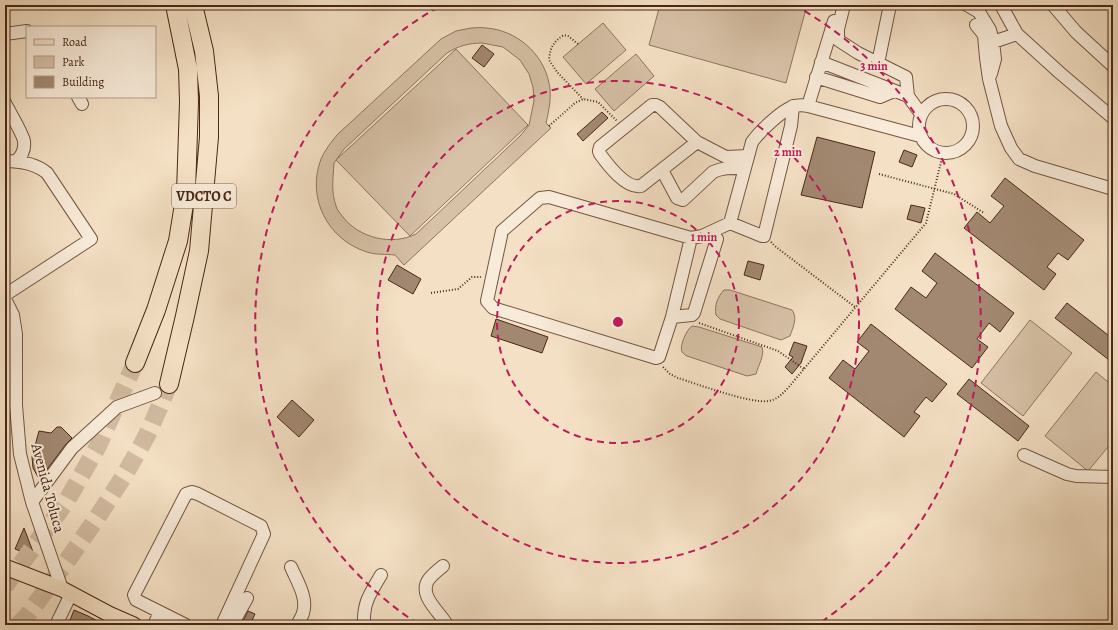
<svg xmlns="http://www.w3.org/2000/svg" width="1118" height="630" viewBox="0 0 1118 630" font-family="Alegreya,serif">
	<rect width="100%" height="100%" fill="#f4e0c4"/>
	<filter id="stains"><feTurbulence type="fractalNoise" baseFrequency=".005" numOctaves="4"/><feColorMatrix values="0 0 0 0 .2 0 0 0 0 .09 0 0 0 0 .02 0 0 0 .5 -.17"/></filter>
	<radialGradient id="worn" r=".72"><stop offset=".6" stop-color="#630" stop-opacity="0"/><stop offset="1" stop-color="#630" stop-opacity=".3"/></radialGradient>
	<path fill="#d7c1a7" stroke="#90745f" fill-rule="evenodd" d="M660,5H807L786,83L649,45Z
		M603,23L626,50L586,84L563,57Z
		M471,28C476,28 481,27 486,28C516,30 543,53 549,83C552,96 549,110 546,123L551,128L404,265L395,255C386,254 376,255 367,252C328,240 306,198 321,159C325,150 331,142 338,134L441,39L456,31ZM482,43L503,47L520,60L529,74L533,87L534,101L529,125L521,135L416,234C392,246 359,238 343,217C340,213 337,210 336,206C331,192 333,178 334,163L344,149L447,53C458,46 469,43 482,43Z
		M456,49L528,125L410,236L336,160Z
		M636,54L654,76L614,111L595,89Z
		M724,290H730L792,310C798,318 793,327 790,336L781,340L720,319L716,315C714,306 718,296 724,290Z
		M1030,320L1072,353L1023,416L981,383Z
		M692,326L699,327L762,347C765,355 758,366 756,374L747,376L687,356C686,356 683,353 682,352C679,346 687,329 692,326Z
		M1096,372L1113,386V441L1088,471L1045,436Z"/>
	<path fill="#a28871" stroke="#492817" d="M482,45L494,54L484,67L472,58Z
		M602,112L608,118L583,141L577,134Z
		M817,137L875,152L862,208L801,195Z
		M904,150L917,155L912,167L899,162Z
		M1005,178L1084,240L1068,260L1058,253L1047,267L1056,274L1044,290L964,228L977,212L990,223L1004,206L991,196Z
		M911,205L925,208L921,223L907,219Z
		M935,253L1014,313L1000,332L989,323L977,339L988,347L972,368L895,309L911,287L926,298L937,283L922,271Z
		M748,261L764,265L760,280L744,275Z
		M397,265L421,279L413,294L388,280Z
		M1067,303L1113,339V363L1055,318Z
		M496,319L548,337L542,353L491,336Z
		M871,324L947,384L932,402L926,397L914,412L920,416L904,437L829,378L843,360L855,369L869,351L857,342Z
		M794,342L807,346L801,363L792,374L785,367L793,357L789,355Z
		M969,379L1029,426L1018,441L957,394Z
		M292,400L314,420L299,437L277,417Z
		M57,427H61L72,438L66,444L42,476L38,477L33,468L32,457L39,431L51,433Z
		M24,528L35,557L15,549Z
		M74,610L88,616L105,625H80L70,620Z
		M248,611L255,614L250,625H241Z"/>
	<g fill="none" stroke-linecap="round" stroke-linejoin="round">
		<path stroke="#d2bba1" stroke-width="18" stroke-dasharray="18 9" stroke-linecap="butt" d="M5,586L66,502L98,446L135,363
			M18,625L27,616C70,557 113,499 147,435C155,418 162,401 169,384"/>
		<defs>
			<path id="minor" d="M844,5L838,29V40L858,53L906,77L908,96L921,114
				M967,5L979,12L990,30L993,42L995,59L991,74
				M1001,5L1017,34L1060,73L1113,118
				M1053,5L1076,32L1113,66
				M976,25L984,35L986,58L989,79L1001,126L1011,148L1019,159L1035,166L1113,189
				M5,34L27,31
				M993,42L1017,34
				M821,62L908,96
				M878,63L890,5
				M816,77L880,97L894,91
				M78,97L82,104
				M919 126a27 27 0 1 1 54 0a27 27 0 1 1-54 0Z
				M5,103C9,111 23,134 24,141C25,149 22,156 16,161
				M808,106L834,21
				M697,142L641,186C626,189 608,165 600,154L599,151L600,147L652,105H656L660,107L697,142L726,157L748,156
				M5,161C20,161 35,163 47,173L91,239L5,295
				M662,170L677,198L683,200L713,172C724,167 733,168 744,168
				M730,223L752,142C760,131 780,112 792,107C797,105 803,105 808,106L920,136
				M691,238L672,317L659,357L656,358L493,308L487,301L502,231L540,198L549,197L691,238L702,236L730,223L762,236H764L791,126L793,106
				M5,299L13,315L16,334V405L20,454L32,502L62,589
				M672,317L692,315L694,313L717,239
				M1024,455L1067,474L1076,476L1113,477
				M32,502L72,448L117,407L155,393
				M443,566C438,570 433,574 429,579C417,595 440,612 447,625
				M291,567C297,581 308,598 303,613C302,617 299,621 297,625
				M56,625L71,594
				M154,625L160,612
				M186,625L136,600L134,595L186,494L192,492L198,494L261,526L264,534L222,625
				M232,625L247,598
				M364,625C363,602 370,594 381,575"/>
			<path id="major" d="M5,567L62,589L109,614L134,625"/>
			<path id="highway" d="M135,363L156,310L178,241L186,192L189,102L188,69L175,5
				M169,384L185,316L199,251L209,137V96L204,51L193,5"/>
		</defs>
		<use href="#minor" stroke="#745642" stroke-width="14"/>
		<use href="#major" stroke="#492817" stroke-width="17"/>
		<use href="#highway" stroke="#492817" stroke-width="20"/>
		<path stroke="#492817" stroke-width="2" stroke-dasharray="1 2" stroke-linecap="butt" d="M578,44L568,36L564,35C553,42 550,48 549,60L557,72L583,99
			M549,126L575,103L583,99L598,102L617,121
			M879,174L954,194L984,213
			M771,242L776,247L855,307
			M431,293L458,289L472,277H481
			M699,323L778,351L804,369
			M663,367L670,374L678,378C697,384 751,404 768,401C777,400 782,394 788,388L926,223L943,154"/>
		<use href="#minor" stroke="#f8ebd9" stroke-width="12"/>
		<use href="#major" stroke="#f4e0c4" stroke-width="15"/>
		<use href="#highway" stroke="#f4e0c4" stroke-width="18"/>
	</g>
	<g fill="none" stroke="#c2185b" stroke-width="2" stroke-dasharray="7 5">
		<circle cx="618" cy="322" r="121"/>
		<circle cx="618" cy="322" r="241"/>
		<path d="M418 624A362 362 0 0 1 442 5M794 5A362 362 0 0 1 818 624"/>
	</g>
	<g text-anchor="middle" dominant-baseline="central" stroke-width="4" stroke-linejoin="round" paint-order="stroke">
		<rect fill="#f8ebd9" stroke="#7e6251" stroke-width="1" x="172" y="184" width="64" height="24" rx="3"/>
		<g font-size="14" font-weight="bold" fill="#492817">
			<text x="204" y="196">VDCTO C</text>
		</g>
		<g font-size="15" fill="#492817" stroke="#f8ebd9">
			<text transform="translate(48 488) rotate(75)">Avenida Toluca</text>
		</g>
	</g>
	<circle cx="618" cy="322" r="6" fill="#c2185b" stroke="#f8ebd9" stroke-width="2"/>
	<g font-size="12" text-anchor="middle" font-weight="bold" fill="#c2185b" stroke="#f8ebd9" stroke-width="4" stroke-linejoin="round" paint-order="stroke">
		<text x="874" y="70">3 min</text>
		<text x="788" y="156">2 min</text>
		<text x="704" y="241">1 min</text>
	</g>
	<rect width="1118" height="630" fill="none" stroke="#f4e0c4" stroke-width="20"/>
	<rect x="6" y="6" width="1106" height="618" fill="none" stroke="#492817" stroke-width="2"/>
	<rect x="10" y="10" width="1098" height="610" fill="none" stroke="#492817"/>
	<rect x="26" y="26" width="130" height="72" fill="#f8ebd9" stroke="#b29d8b"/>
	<rect x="34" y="39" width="20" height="6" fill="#f4e0c4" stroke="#b29d8b"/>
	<text x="62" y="46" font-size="12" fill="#492817">Road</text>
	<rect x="34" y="56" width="20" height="12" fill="#d7c1a7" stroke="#b29d8b"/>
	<text x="62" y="66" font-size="12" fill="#492817">Park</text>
	<rect x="34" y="76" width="20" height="12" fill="#a28871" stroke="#b29d8b"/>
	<text x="62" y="86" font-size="12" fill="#492817">Building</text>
	<rect width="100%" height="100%" filter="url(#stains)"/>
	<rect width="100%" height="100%" fill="url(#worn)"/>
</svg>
